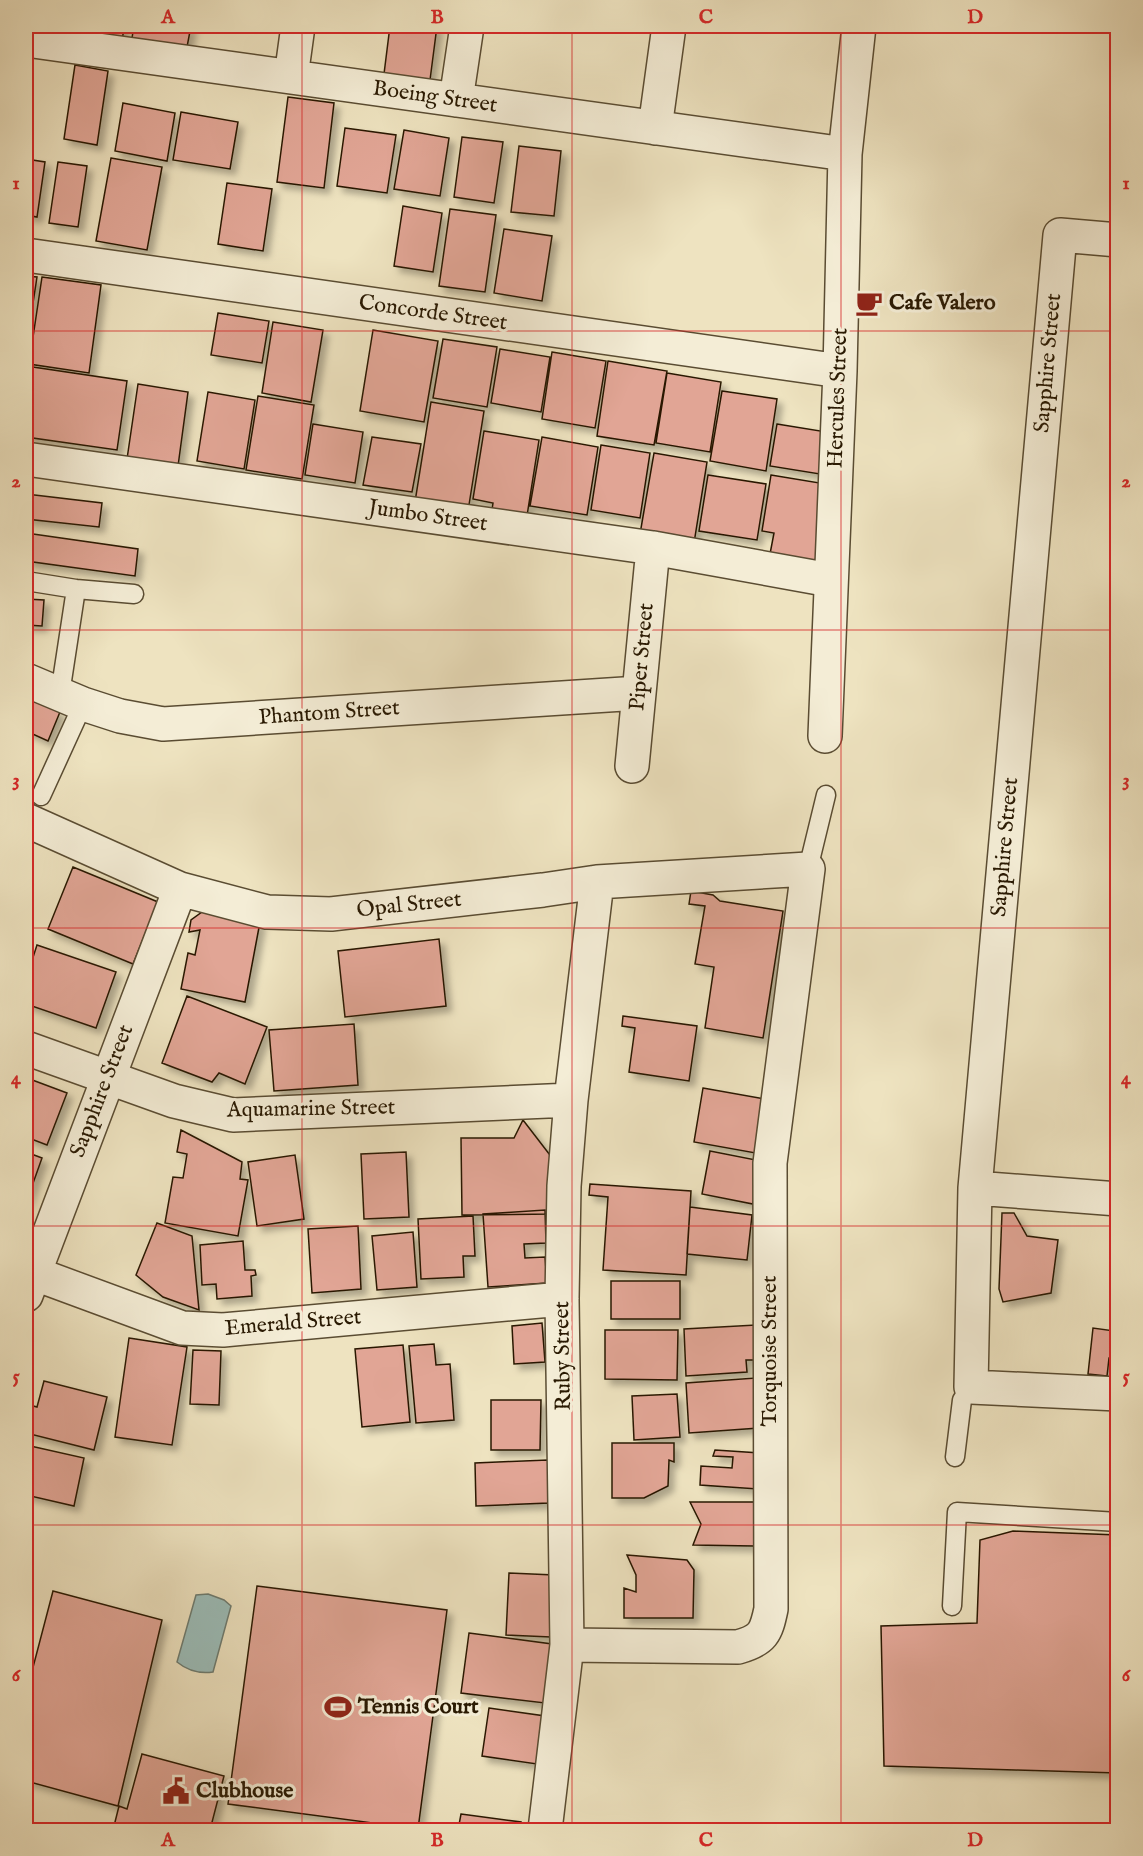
<svg xmlns="http://www.w3.org/2000/svg" width="1143" height="1856" viewBox="0 0 1143 1856" font-family="'IM FELL English',serif">
	<defs>
		<filter id="shadow"><feDropShadow dx="5.5" dy="5.5" stdDeviation="3" flood-color="#0004"/></filter>
	</defs>
	<rect width="100%" height="100%" fill="#eee3c0"/>
	<filter id="stains"><feTurbulence type="fractalNoise" baseFrequency=".00333" numOctaves="4"/><feColorMatrix values="0 0 0 0 .2 0 0 0 0 .09 0 0 0 0 .02 0 0 0 .5 -.17"/></filter>
	<radialGradient id="worn" r=".72"><stop offset=".6" stop-color="#630" stop-opacity="0"/><stop offset="1" stop-color="#630" stop-opacity=".3"/></radialGradient>
	<path fill="#9bbdb9" stroke="#6d7b70" stroke-width="1.5" d="M208,1594L224,1600L231,1606L213,1672C199,1674 188,1671 177,1662L196,1595Z"/>
	<path fill="#e1a595" stroke="#291902" stroke-width="1.5" filter="url(#shadow)" d="M76,26H125L121,43L74,32Z
		M134,26H191L187,47L132,38Z
		M390,26H437L430,80L384,74Z
		M75,65L108,71L97,145L64,139Z
		M288,97L334,103L324,188L277,182Z
		M123,103L175,113L167,161L115,151Z
		M181,112L238,122L230,169L173,160Z
		M345,128L396,135L387,193L337,186Z
		M404,130L449,138L440,196L394,189Z
		M462,137L503,142L494,203L454,197Z
		M519,146L561,151L554,216L511,212Z
		M111,158L162,167L147,250L96,241Z
		M26,159L45,162L37,217L26,215Z
		M58,162L87,166L78,227L49,223Z
		M227,183L272,189L263,251L218,244Z
		M403,206L442,213L433,272L394,266Z
		M450,209L496,215L485,292L439,286Z
		M504,229L552,236L542,301L494,293Z
		M26,276L37,277L29,329H26Z
		M42,277L101,285L89,373L29,364Z
		M218,313L269,321L262,363L211,355Z
		M273,322L323,330L311,402L262,393Z
		M373,330L438,341L424,422L360,411Z
		M443,339L497,347L487,407L433,398Z
		M500,349L550,357L541,412L491,403Z
		M552,352L606,361L595,428L542,419Z
		M608,361L667,371L654,445L597,436Z
		M26,366L127,381L117,450L26,437Z
		M667,373L721,382L710,452L656,443Z
		M138,384L188,392L178,466L127,459Z
		M722,391L777,399L766,471L710,461Z
		M208,392L255,400L244,469L197,461Z
		M258,396L314,405L302,479L246,470Z
		M431,402L484,411L468,511L415,502Z
		M313,424L363,432L355,483L305,475Z
		M777,424L833,433L826,475L770,466Z
		M484,431L539,440L526,522L491,516L493,503L473,499Z
		M372,437L421,444L412,492L363,485Z
		M542,437L598,447L587,515L530,506Z
		M601,445L650,453L640,518L591,510Z
		M654,453L707,462L694,543L640,534Z
		M708,475L766,484L757,540L699,531Z
		M771,475L832,485L819,562L770,554L774,533L762,531Z
		M26,494L102,503L99,527L26,519Z
		M26,533L138,549L135,576L26,561Z
		M26,599L44,600L42,626L26,625Z
		M26,698L60,712L48,741L26,731Z
		M73,867L158,902L133,964L48,929Z
		M691,891L713,895L720,901L783,911L763,1038L705,1028L714,967L695,964L705,906L689,904Z
		M202,912L260,922L245,1002L181,989L188,953L195,955L200,930L189,932L191,920Z
		M439,939L446,1006L345,1017L338,951Z
		M37,945L116,972L96,1028L26,1004V979Z
		M187,996L267,1027L245,1084L219,1073L212,1082L162,1063Z
		M623,1016L697,1026L689,1081L629,1072L635,1028L622,1026Z
		M354,1024L358,1085L274,1091L269,1030Z
		M27,1078L67,1093L47,1145L26,1137V1082Z
		M703,1088L770,1100L761,1154L694,1142Z
		M523,1120L553,1159V1214L462,1215L461,1138H514Z
		M181,1130L242,1162L240,1179L248,1180L238,1236L165,1223L173,1177L183,1178L187,1154L177,1152Z
		M710,1151L761,1161L753,1204L702,1194Z
		M26,1152L42,1158L26,1203Z
		M406,1152L409,1217L364,1219L361,1154Z
		M295,1155L304,1219L257,1226L248,1162Z
		M590,1184L691,1191L686,1275L603,1270L608,1197L589,1195Z
		M690,1207L752,1215L747,1260L687,1254Z
		M545,1210L546,1243L524,1244L525,1258L545,1257L547,1283L488,1287L483,1214Z
		M1002,1213H1014L1027,1236L1058,1240L1051,1293L1003,1302L999,1289Z
		M473,1216L475,1256H463L464,1277L421,1279L418,1219Z
		M157,1223L192,1236L199,1310L163,1297L136,1275Z
		M358,1226L361,1289L312,1293L308,1229Z
		M413,1232L417,1287L377,1290L372,1236Z
		M243,1241L245,1270H255L256,1275L251,1276L252,1296L217,1299L216,1284L202,1285L200,1245Z
		M611,1281H680V1319H611Z
		M1118,1301V1359L1109,1358L1107,1376L1088,1374L1093,1328L1114,1331Z
		M542,1323L545,1362L514,1364L512,1326Z
		M756,1325L758,1360H746L747,1372L686,1376L684,1329Z
		M605,1330H678L677,1380L605,1379Z
		M129,1338L187,1347L172,1445L115,1437Z
		M434,1344L436,1365L450,1364L454,1420L416,1423L409,1346Z
		M403,1345L410,1422L362,1427L355,1349Z
		M193,1350L221,1351L219,1405L190,1404Z
		M756,1378L759,1428L689,1433L686,1383Z
		M44,1381L107,1397L94,1450L26,1433V1404L37,1407Z
		M677,1394L680,1437L634,1440L632,1396Z
		M491,1400H541L540,1450H491Z
		M612,1443H674V1462L669,1460L668,1486L644,1498H612Z
		M26,1445L84,1458L74,1506L26,1495Z
		M715,1450L760,1453L758,1489L700,1485L701,1466L732,1468L733,1457L713,1456Z
		M548,1460L549,1503L476,1506L475,1463Z
		M690,1502H754V1546L693,1545L701,1524Z
		M1013,1531L1118,1535V1773L884,1766L881,1626L977,1623L980,1540Z
		M627,1555L687,1560L694,1570L693,1618H624V1588L636,1592V1575Z
		M509,1573L554,1575L551,1637L506,1635Z
		M257,1586L447,1610L418,1829L228,1804Z
		M53,1591L162,1620L118,1806L26,1781V1694Z
		M469,1633L552,1644L545,1703L461,1693Z
		M489,1708L545,1716L537,1764L482,1756Z
		M142,1754L224,1776L210,1830H113L119,1806L127,1809Z
		M461,1814L521,1822L520,1830H458Z"/>
	<g fill="none" stroke-linecap="round" stroke-linejoin="round">
		<defs>
			<path id="lane" d="M26,581L76,589L134,594
				M60,694L76,589
				M41,796L83,704
				M808,869L826,795
				M955,1457L962,1400L971,1387
				M952,1606L957,1512L1118,1522"/>
			<path id="street" d="M26,40L845,154
				M291,77L298,26
				M456,100L467,26
				M655,128L669,26
				M1118,240L1060,235L975,1188L971,1387L1118,1394
				M26,255L840,371
				M26,459L653,548L830,580
				M26,680L83,704L120,716L163,724L639,693
				M825,736L840,371L845,154L859,26
				M632,766L653,548
				M26,820L180,889L267,912L331,914L543,890L597,882L808,869L770,1163L771,1609C766,1633 763,1640 738,1647L567,1645
				M26,1048L174,1101L233,1115L571,1100
				M975,1188L1118,1199
				M33,1273L182,1328L223,1330L562,1299
				M26,1295L180,889
				M545,1830L567,1645L562,1299L564,1186L571,1100L597,882"/>
		</defs>
		<use href="#lane" stroke="#5a4c32" stroke-width="21"/>
		<use href="#street" stroke="#5a4c32" stroke-width="36"/>
		<use href="#lane" stroke="#f4edd6" stroke-width="18"/>
		<use href="#street" stroke="#f4edd6" stroke-width="33"/>
	</g>
	<path fill="none" stroke="#d62828" stroke-width="1.5" stroke-opacity="0.55" d="M302,26V1830M572,26V1830M841,26V1830M26,331H1118M26,630H1118M26,928H1118M26,1226H1118M26,1525H1118"/>
	<defs>
		<symbol id="cafe-bare" viewBox="-9 -9 18 18"><path d="M-5.5-4.5H6V0H3Q3 3.5 0 3.5H-2.5Q-5.5 3.5-5.5 0ZM3-3.2v2h1.7v-2ZM-6 4.5H4V6H-6Z" fill="#8f2418" stroke="#f4edd6" stroke-width="2.5" paint-order="stroke"/></symbol>
		<symbol id="stadium-bare" viewBox="-9 -9 18 18"><path d="M0-5a6.5 5 0 1 0 0 10a6.5 5 0 1 0 0-10ZM-3.5-1.8h7v3.6h-7Z" fill="#8f2418" stroke="#f4edd6" stroke-width="2.5" paint-order="stroke"/></symbol>
		<symbol id="civic-bare" viewBox="-9 -9 18 18"><path d="M-.6-6.5H3V-4.5H.6V-3L4-1V1h2V6H-6V1h2V-1L-.6-3ZM-1.2 2.5V6h2.4V2.5Z" fill="#8f2418" stroke="#f4edd6" stroke-width="2.5" paint-order="stroke"/></symbol>
	</defs>
	<g fill-rule="evenodd">
		<use href="#cafe-bare" x="850" y="284" width="38" height="38"/>
		<use href="#stadium-bare" x="319" y="1688" width="38" height="38"/>
		<use href="#civic-bare" x="157" y="1772" width="38" height="38"/>
	</g>
	<g text-anchor="middle" dominant-baseline="central" stroke-width="6" stroke-linejoin="round" paint-order="stroke">
		<g font-size="22" fill="#291902" stroke="#f4edd6">
			<text transform="translate(435 97) rotate(8)">Boeing Street</text>
			<text transform="translate(433 313) rotate(8)">Concorde Street</text>
			<text transform="translate(1048 363) rotate(-85)">Sapphire Street</text>
			<text transform="translate(838 398) rotate(-88)">Hercules Street</text>
			<text transform="translate(428 516) rotate(8)">Jumbo Street</text>
			<text transform="translate(642 657) rotate(-85)">Piper Street</text>
			<text transform="translate(329 713) rotate(-4)">Phantom Street</text>
			<text transform="translate(1005 847) rotate(-85)">Sapphire Street</text>
			<text transform="translate(409 905) rotate(-6)">Opal Street</text>
			<text transform="translate(102 1091) rotate(-69)">Sapphire Street</text>
			<text transform="translate(311 1109) rotate(-1)">Aquamarine Street</text>
			<text transform="translate(293 1323) rotate(-5)">Emerald Street</text>
			<text transform="translate(770 1351) rotate(-90)">Torquoise Street</text>
			<text transform="translate(563 1356) rotate(-91)">Ruby Street</text>
		</g>
		<g font-size="22" font-weight="bold" fill="#291902" stroke="#f4edd6" text-anchor="start">
			<text x="889" y="303">Cafe Valero</text>
			<text x="358" y="1707">Tennis Court</text>
			<text x="196" y="1791">Clubhouse</text>
		</g>
	</g>
	<rect width="1143" height="1856" fill="none" stroke="#eee3c0" stroke-width="66"/>
	<rect x="33" y="33" width="1077" height="1790" fill="none" stroke="#d62828" stroke-width="2"/>
	<g font-size="20" text-anchor="middle" font-weight="bold" fill="#d62828">
		<text x="168" y="23">A</text>
		<text x="437" y="23">B</text>
		<text x="706" y="23">C</text>
		<text x="975" y="23">D</text>
		<text x="16" y="189">1</text>
		<text x="1126" y="189">1</text>
		<text x="16" y="487">2</text>
		<text x="1126" y="487">2</text>
		<text x="16" y="786">3</text>
		<text x="1126" y="786">3</text>
		<text x="16" y="1084">4</text>
		<text x="1126" y="1084">4</text>
		<text x="16" y="1382">5</text>
		<text x="1126" y="1382">5</text>
		<text x="16" y="1681">6</text>
		<text x="1126" y="1681">6</text>
		<text x="168" y="1846">A</text>
		<text x="437" y="1846">B</text>
		<text x="706" y="1846">C</text>
		<text x="975" y="1846">D</text>
	</g>
	<rect width="100%" height="100%" filter="url(#stains)"/>
	<rect width="100%" height="100%" fill="url(#worn)"/>
</svg>
